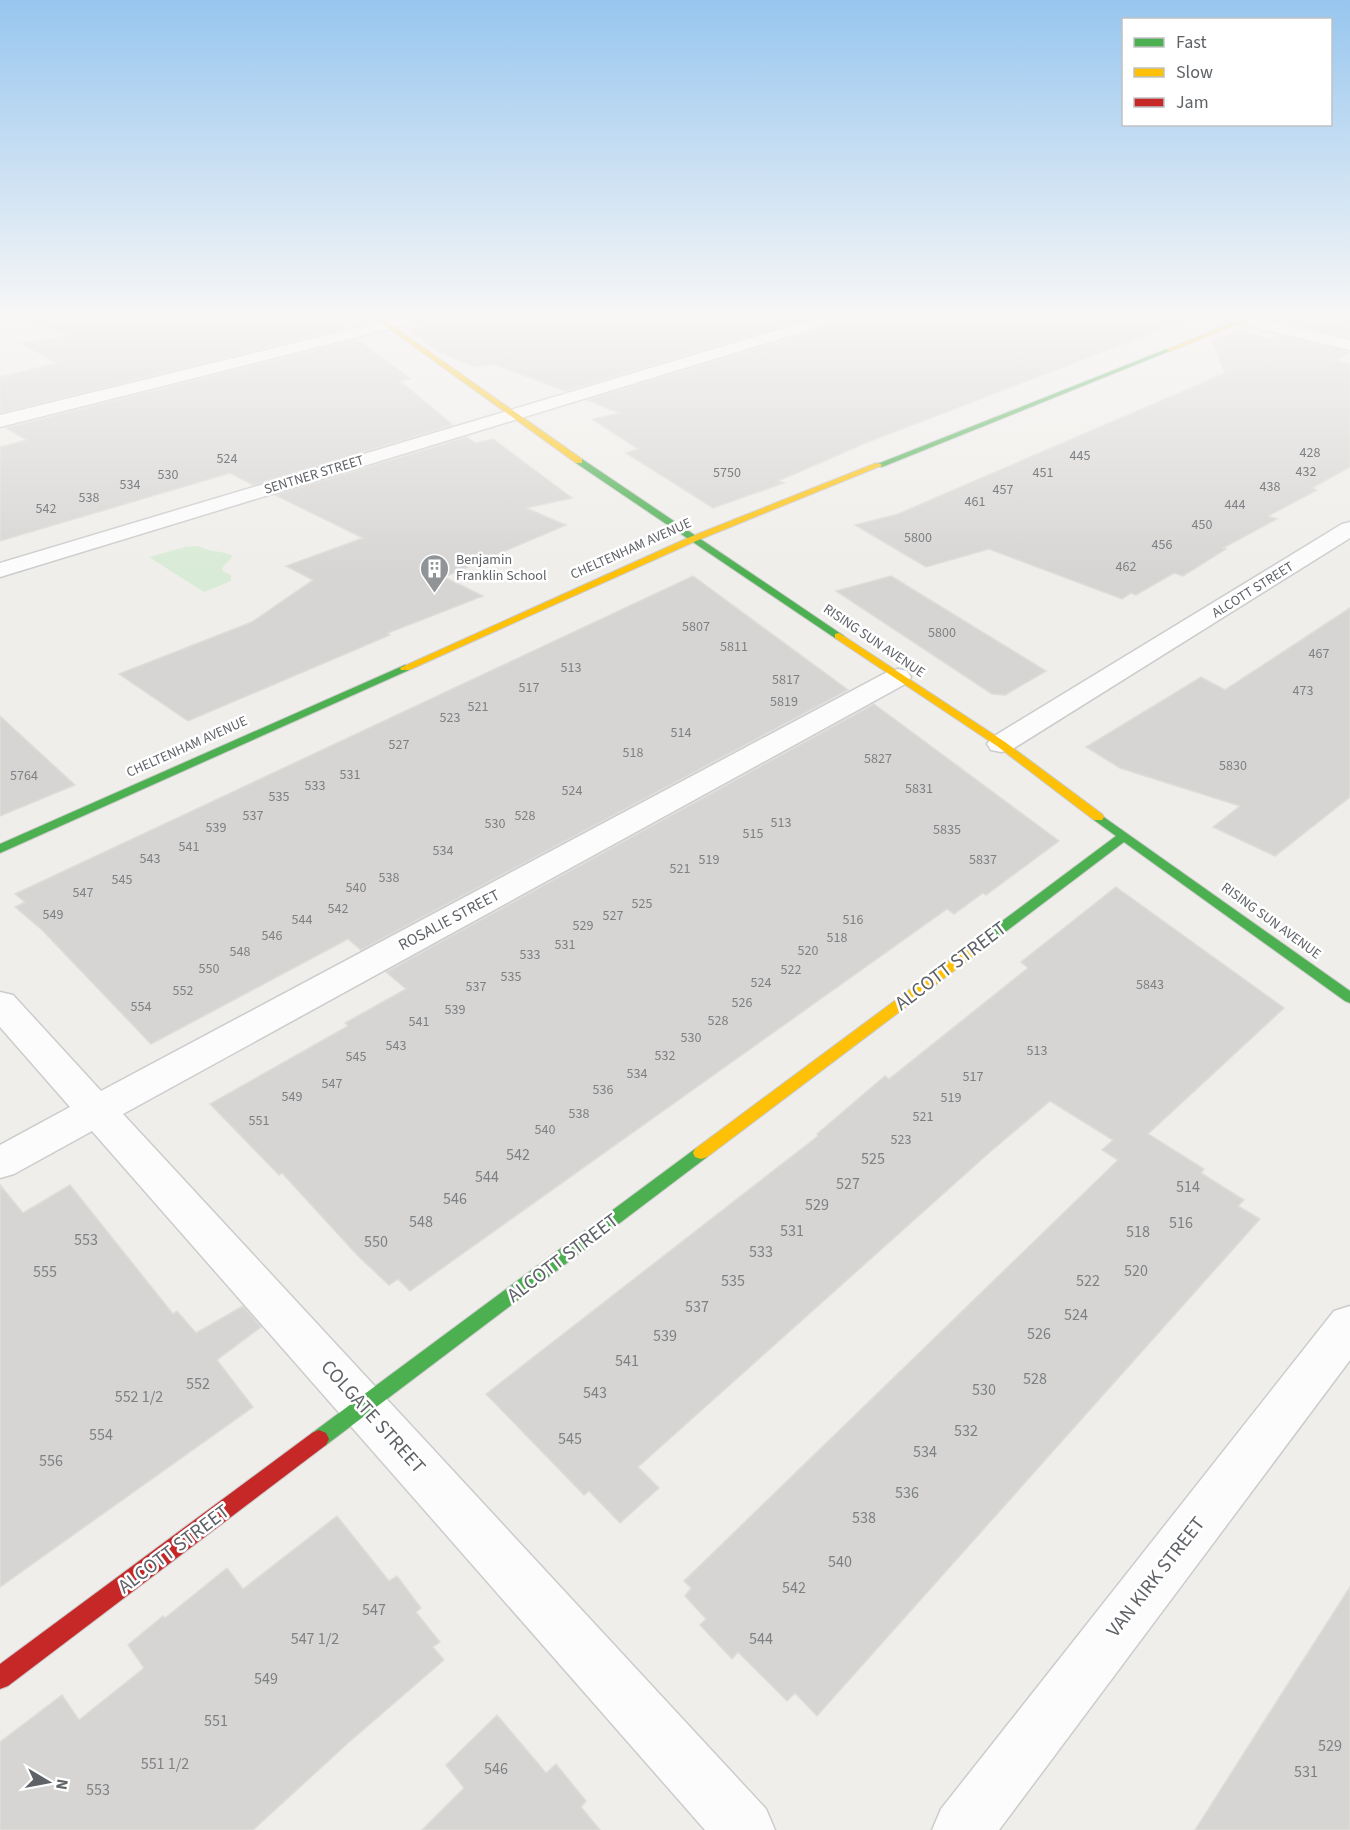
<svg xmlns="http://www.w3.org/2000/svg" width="1350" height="1830" viewBox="0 0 1350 1830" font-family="'Source Sans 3',sans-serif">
	<rect width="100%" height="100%" fill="#efeeea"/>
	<path fill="#d8ebd6" d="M199,546C210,553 223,550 233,556L222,568V571L231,575V581L204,592L149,557L185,547Z"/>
	<path fill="#d6d5d3" stroke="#deddd9" stroke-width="1.5" d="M31,317H327L343,329L0,413V377L57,363L21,343L72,336L30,322Z
		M459,317H815L565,391L493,364L476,367L441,353L408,330Z
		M846,317H1186V320L868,442L778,481L784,483L713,508L626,453L638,449L592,419L620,413L587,400L843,322Z
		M1326,317H1350V338L1302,327Z
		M1237,331L1272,339L1280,336L1350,352L1336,360L1350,364V467L1312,488L1317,490L1268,516L1277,519L1223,548L1226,549L1183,576L1174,573L1136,595L1131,593L1122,599L989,549L926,567L855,525L898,514L1225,373L1212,341Z
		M357,339L411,379L400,381L453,425L253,485L230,473L0,541V447L27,440L6,428Z
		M467,437L475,443L493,439L572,498L526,508L566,525L444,577L483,596L388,633L390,635L188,721L119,674L252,622L313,580L286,566L363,538L275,495Z
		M693,576L848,690L361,950L348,939L151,1044L41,929L15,907L25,902L15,894Z
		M891,576L1046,671L1005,695L992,694L836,591Z
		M1350,608V797L1275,856L1213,827L1240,806L1120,768L1086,747L1201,677L1225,690Z
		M874,704L1059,841L986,895L983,893L954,914L947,909L410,1291L398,1279L389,1285L358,1256L282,1173L279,1175L210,1104L348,1026L345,1023L406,989L386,972Z
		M0,716L38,751L75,785L0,816Z
		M1116,887L1284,1008L1148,1134L1204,1169L1201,1173L1244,1200L1238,1206L1260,1219L817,1716L795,1693L787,1701L738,1652L732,1659L700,1625L706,1619L685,1596L691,1588L684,1581L1118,1160L1102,1150L1113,1140L1050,1101L990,1152L638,1467L659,1488L620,1523L589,1491L584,1495L486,1394L818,1136L817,1134L885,1076L889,1079L1028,968L1021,962Z
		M0,1185L23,1213L70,1185L173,1314L177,1311L196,1333L243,1306L261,1327L217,1360L253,1407L0,1587Z
		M337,1516L389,1581L397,1576L421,1608L416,1612L440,1642L433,1647L444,1660L348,1743L253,1830H0V1742L62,1695L79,1720L144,1668L128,1645L163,1616L165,1618L227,1568L243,1589Z
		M1350,1587V1830H1195L1270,1712Z
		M497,1715L546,1773L556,1764L586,1801L581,1807L600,1830H422L464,1788L446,1765Z"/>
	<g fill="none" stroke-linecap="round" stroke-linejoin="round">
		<defs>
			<path id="street" d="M402,317H427L425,320L0,427V415Z
				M821,317H844L842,320L0,577V563Z
				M1221,317H1248L1350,340V350L1223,320Z
				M1350,522V538L1011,750L1001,752L991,750L987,744L991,738L1342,524Z
				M898,669L907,671L911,677L907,683L123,1114L766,1809L775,1830H705L92,1131L14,1174L0,1178V1145L70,1107L0,1027V992L13,995L101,1091L889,671Z
				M1350,1306V1360L999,1830H932L941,1809L1334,1311Z"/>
			<path id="fast" d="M1167,349L1172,350L882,467L875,465Z
				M576,459H582L844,636L839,639L835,638L576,463Z
				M405,665L410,668L409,670L0,853V844Z
				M1098,813L1350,991V1003L1345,1001L1124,842L984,948H974L972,945L974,942L1116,836L1094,820L1092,817Z
				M701,1147L707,1149L709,1153L707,1157L326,1445L319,1448L312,1445L309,1439L312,1433L695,1149Z"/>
			<path id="slow" d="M373,317H380L582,459V463H576Z
				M1247,317H1255L1171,351L1166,350Z
				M876,463L883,465L696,541L409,670H401L400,668L690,537Z
				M839,633L1005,742L1102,814L1104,817L1102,820H1094L997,746L835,638V634Z
				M979,941L984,942L986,945L984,948L707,1157L701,1159L695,1157L693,1153L695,1149L974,942Z"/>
			<path id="jam" d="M319,1430L326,1433L329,1439L326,1445L8,1686L0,1689V1664L312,1433Z"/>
		</defs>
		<use href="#street" stroke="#cbcccc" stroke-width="3"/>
		<use href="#fast" stroke="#cacacb" stroke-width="2"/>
		<use href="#slow" stroke="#cacacb" stroke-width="2"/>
		<use href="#jam" stroke="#cacacb" stroke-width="2"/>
		<use href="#street" fill="#fdfcfc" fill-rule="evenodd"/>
		<use href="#fast" fill="#4caf50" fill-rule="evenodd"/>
		<use href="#slow" fill="#ffc107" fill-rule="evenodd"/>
		<use href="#jam" fill="#c62828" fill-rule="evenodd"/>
	</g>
	<linearGradient id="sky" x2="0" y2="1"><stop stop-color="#97c6ef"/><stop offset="0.55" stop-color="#f8f7f6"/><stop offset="1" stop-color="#f8f7f6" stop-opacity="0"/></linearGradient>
	<rect width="1350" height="573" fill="url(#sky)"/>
	<defs>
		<symbol id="building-pin" viewBox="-11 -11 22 30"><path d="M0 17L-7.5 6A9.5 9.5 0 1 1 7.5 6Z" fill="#919496" stroke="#fff"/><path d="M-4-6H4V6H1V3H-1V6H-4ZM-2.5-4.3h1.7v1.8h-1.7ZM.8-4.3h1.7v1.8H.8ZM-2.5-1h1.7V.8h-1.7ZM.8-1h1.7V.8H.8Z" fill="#fff"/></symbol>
	</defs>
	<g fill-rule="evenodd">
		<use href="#building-pin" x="418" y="552" width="33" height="45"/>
	</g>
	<g text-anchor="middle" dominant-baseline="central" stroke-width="5" stroke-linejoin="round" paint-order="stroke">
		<g font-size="14" fill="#7e8184">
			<text x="1310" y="453">428</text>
			<text x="1080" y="456">445</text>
			<text x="227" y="459">524</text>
			<text x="1306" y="472">432</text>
			<text x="727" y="473">5750</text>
			<text x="1043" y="473">451</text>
			<text x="168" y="475">530</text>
			<text x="130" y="485">534</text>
			<text x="1270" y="487">438</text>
			<text x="1003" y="490">457</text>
			<text x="89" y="498">538</text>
			<text x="975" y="502">461</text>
			<text x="1235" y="505">444</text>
			<text x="46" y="509">542</text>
			<text x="1202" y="525">450</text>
			<text x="918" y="538">5800</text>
			<text x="1162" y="545">456</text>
			<text x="1126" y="567">462</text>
			<text x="696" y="627">5807</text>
			<text x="942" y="633">5800</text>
			<text x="734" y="647">5811</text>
			<text x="1319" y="654">467</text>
			<text x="571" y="668">513</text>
			<text x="786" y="680">5817</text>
			<text x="529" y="688">517</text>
			<text x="1303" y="691">473</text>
			<text x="784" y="702">5819</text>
			<text x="478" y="707">521</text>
			<text x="450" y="718">523</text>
			<text x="681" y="733">514</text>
			<text x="399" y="745">527</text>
			<text x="633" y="753">518</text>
			<text x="878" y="759">5827</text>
			<text x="1233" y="766">5830</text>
			<text x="350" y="775">531</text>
			<text x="24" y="776">5764</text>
			<text x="315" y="786">533</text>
			<text x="919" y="789">5831</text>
			<text x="572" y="791">524</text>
			<text x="279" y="797">535</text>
			<text x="253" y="816">537</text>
			<text x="525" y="816">528</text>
			<text x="781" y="823">513</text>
			<text x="495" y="824">530</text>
			<text x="216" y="828">539</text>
			<text x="947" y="830">5835</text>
			<text x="753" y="834">515</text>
			<text x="189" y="847">541</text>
			<text x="443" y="851">534</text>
			<text x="150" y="859">543</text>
			<text x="709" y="860">519</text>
			<text x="983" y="860">5837</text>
			<text x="680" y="869">521</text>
			<text x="389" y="878">538</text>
			<text x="122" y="880">545</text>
			<text x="356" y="888">540</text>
			<text x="83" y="893">547</text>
			<text x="642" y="904">525</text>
			<text x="338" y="909">542</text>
			<text x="53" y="915">549</text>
			<text x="613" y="916">527</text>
			<text x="302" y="920">544</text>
			<text x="853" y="920">516</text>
			<text x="583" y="926">529</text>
			<text x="272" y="936">546</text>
			<text x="837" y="938">518</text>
			<text x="565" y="945">531</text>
			<text x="808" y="951">520</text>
			<text x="240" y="952">548</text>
			<text x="530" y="955">533</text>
			<text x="209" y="969">550</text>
			<text x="791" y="970">522</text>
			<text x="511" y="977">535</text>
			<text x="761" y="983">524</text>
			<text x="1150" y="985">5843</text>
			<text x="476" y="987">537</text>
			<text x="183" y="991">552</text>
			<text x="742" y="1003">526</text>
			<text x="141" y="1007">554</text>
			<text x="455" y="1010">539</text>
			<text x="718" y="1021">528</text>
			<text x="419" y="1022">541</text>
			<text x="691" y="1038">530</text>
			<text x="396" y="1046">543</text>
			<text x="1037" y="1051">513</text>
			<text x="665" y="1056">532</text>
			<text x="356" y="1057">545</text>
			<text x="637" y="1074">534</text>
			<text x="973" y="1077">517</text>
			<text x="332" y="1084">547</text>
			<text x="603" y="1090">536</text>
			<text x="292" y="1097">549</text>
			<text x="951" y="1098">519</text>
			<text x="579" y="1114">538</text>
			<text x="923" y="1117">521</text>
			<text x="259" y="1121">551</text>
			<text x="545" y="1130">540</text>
			<text x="901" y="1140">523</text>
		</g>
		<g font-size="14" fill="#5f6368" stroke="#fff">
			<text transform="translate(314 475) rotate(-17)">SENTNER STREET</text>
			<text transform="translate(631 549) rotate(-24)">CHELTENHAM AVENUE</text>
			<text transform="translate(1253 590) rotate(-32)">ALCOTT STREET</text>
			<text transform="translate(874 641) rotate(34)">RISING SUN AVENUE</text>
			<text transform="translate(187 747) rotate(-24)">CHELTENHAM AVENUE</text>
			<text transform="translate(1271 921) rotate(36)">RISING SUN AVENUE</text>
		</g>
		<g font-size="14" fill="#5f6368" stroke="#fff" text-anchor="start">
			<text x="456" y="560">Benjamin<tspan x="456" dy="16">Franklin School</tspan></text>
		</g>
		<g font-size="16" fill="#5f6368" stroke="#fff">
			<text transform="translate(449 920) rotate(-28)">ROSALIE STREET</text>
		</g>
		<g font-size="16" fill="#7e8184">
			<text x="518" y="1155">542</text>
			<text x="873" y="1159">525</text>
			<text x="487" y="1177">544</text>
			<text x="848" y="1184">527</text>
			<text x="1188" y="1187">514</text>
			<text x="455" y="1199">546</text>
			<text x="817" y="1205">529</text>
			<text x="421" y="1222">548</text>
			<text x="1181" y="1223">516</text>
			<text x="792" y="1231">531</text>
			<text x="1138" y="1232">518</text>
			<text x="86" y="1240">553</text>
			<text x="376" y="1242">550</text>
			<text x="761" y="1252">533</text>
			<text x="1136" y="1271">520</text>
			<text x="45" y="1272">555</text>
			<text x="733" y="1281">535</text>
			<text x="1088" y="1281">522</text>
			<text x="697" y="1307">537</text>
			<text x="1076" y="1315">524</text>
			<text x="1039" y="1334">526</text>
			<text x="665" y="1336">539</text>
			<text x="627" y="1361">541</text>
			<text x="1035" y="1379">528</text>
			<text x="198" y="1384">552</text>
			<text x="984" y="1390">530</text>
			<text x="595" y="1393">543</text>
			<text x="139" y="1397">552 1/2</text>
			<text x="966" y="1431">532</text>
			<text x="101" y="1435">554</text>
			<text x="570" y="1439">545</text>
			<text x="925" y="1452">534</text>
			<text x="51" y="1461">556</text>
			<text x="907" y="1493">536</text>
			<text x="864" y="1518">538</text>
			<text x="840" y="1562">540</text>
			<text x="794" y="1588">542</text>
			<text x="374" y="1610">547</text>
			<text x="315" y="1639">547 1/2</text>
			<text x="761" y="1639">544</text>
			<text x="266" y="1679">549</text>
			<text x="216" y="1721">551</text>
			<text x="1330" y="1746">529</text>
			<text x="165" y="1764">551 1/2</text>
			<text x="496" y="1769">546</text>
			<text x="1306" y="1772">531</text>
			<text x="98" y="1790">553</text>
		</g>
		<g font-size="20" fill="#5f6368" stroke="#fff">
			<text transform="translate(951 966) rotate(-37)">ALCOTT STREET</text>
			<text transform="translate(563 1258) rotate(-37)">ALCOTT STREET</text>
			<text transform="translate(373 1417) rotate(48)">COLGATE STREET</text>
			<text transform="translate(174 1549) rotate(-37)">ALCOTT STREET</text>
			<text transform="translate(1156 1577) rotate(-52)">VAN KIRK STREET</text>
		</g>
	</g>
	<rect x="1122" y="18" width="210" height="108" fill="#ffffff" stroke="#bfc1c3" stroke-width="1.5"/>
	<rect x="1134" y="38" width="30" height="9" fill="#4caf50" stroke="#bfc1c3" stroke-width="1.5"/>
	<text x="1176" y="48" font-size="18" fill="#5f6368">Fast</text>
	<rect x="1134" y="68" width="30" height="9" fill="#ffc107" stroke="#bfc1c3" stroke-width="1.5"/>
	<text x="1176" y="78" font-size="18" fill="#5f6368">Slow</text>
	<rect x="1134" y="98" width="30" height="9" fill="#c62828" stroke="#bfc1c3" stroke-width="1.5"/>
	<text x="1176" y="108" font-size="18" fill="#5f6368">Jam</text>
	<g transform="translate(48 1782) rotate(100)" stroke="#ffffff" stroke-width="4.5" paint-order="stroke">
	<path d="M0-4.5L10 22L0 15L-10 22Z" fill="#5f6368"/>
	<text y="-9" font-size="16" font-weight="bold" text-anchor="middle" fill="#5f6368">N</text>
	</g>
</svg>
